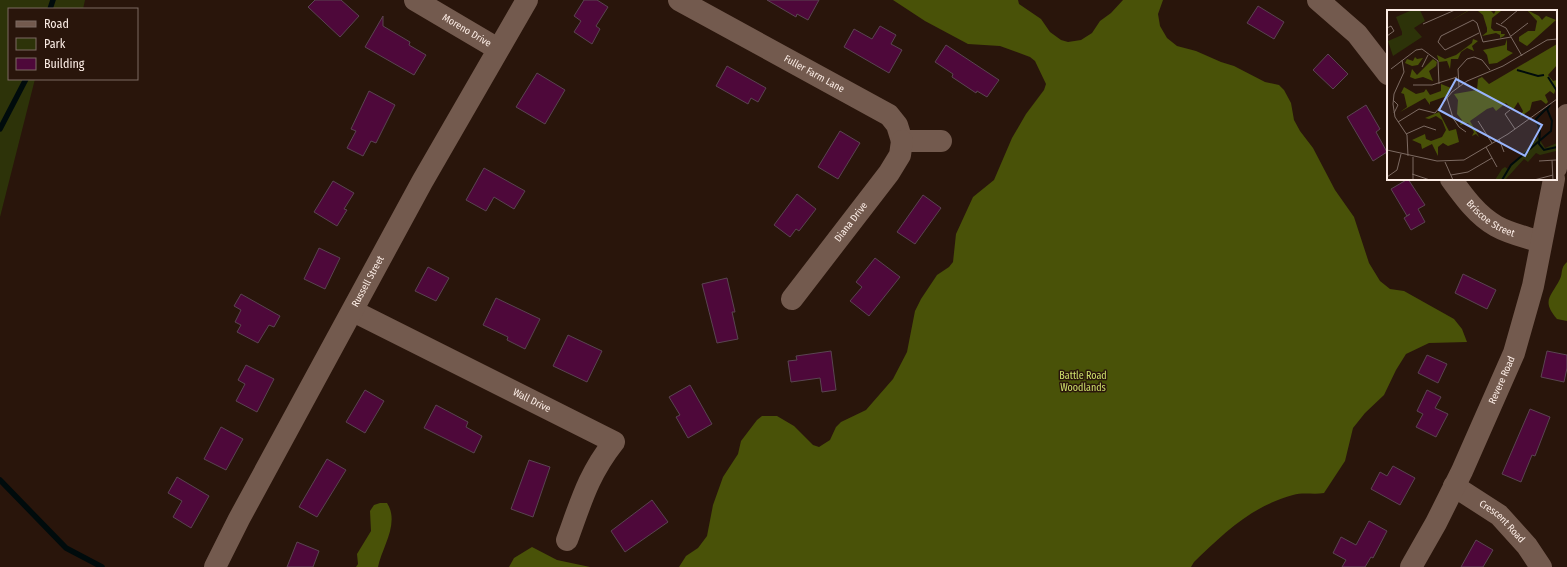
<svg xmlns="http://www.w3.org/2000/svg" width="1567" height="567" viewBox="0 0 1567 567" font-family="'Fira Sans Condensed',sans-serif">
	<rect width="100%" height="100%" fill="#29150b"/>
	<path fill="#2d3309" d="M0,0H85L83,9H9V79H35L0,217Z"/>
	<path fill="#495208" d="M893,0H1018L1019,4L1041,19L1050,32L1061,40L1068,42L1081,40L1092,33L1100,21L1111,13L1123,0H1163L1158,14L1160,26L1167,38L1177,46L1196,51L1221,62L1234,66L1265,82L1279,85L1284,90L1291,103L1294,120L1300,131L1313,148L1335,190L1354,217L1369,263L1380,281L1390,289L1404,291L1454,319L1462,329L1467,342L1429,343L1406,354L1396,370L1384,395L1365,413L1353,428L1345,461L1324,493C1314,495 1303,492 1293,495C1252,506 1224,533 1194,562L1191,567H679L686,556L698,548L707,536L713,505L723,477L738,454L741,441L757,420L762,416H777L794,426L813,445L819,447L830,440L836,427L841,422L866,410L893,379L907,352L915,311L921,299L937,275L949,267L953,262L956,234L973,197L994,180L1012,138L1026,114L1044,90L1046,84L1035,61L1030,57L1000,46L968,44L925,21Z
		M1567,262V321L1557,319C1541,300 1551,297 1560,279C1563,273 1560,268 1567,262Z
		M380,503H387C400,523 382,547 378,567H356L358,564L357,554L371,531L370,511L374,505Z
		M532,547L557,560L590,567H509L514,558Z"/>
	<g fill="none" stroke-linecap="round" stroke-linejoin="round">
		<path stroke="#000b0c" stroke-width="5.5" d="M50,9L53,0
			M0,129L26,79
			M0,480L66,548L102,567"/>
	</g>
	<path fill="#4e083a" stroke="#5a4451" d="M315,0H341L359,16L340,37L308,7Z
		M584,0H597L608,7L596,26L600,29L592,44L574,32L581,21L574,16Z
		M767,0H819L808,20L797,14L796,17Z
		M1258,6L1284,22L1274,39L1247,23Z
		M383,16V26L410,42L409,45L426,55L414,75L365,47Z
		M880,26L896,35L891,44L902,50L889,73L844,47L854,29L872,39Z
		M946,45L999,80L987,97L977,91L976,93L952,77L953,74L935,62Z
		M1328,54L1348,74L1333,89L1313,70Z
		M727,66L766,88L758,102L751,98L748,104L716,86Z
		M537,73L565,90L545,124L516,107Z
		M369,91L395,105L376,143L371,141L363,156L347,148L356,131L351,129Z
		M1366,105L1380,129L1376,132L1387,152L1373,161L1347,117Z
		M840,131L860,143L838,179L818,167Z
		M484,168L525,191L514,209L494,197L486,211L466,200Z
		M1408,179L1425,205L1418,209L1425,222L1411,230L1404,218L1410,214L1407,216L1391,189Z
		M333,181L354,193L344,209L347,210L337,226L314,212Z
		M797,194L816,209L799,231L796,229L790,237L774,225Z
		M923,195L941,208L915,244L897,232Z
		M319,248L340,258L325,289L304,279Z
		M875,258L900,277L869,316L850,301L862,287L856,282Z
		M428,267L449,278L436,301L415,291Z
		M1463,274L1496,290L1487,309L1455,293Z
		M727,278L735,312H732L738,339L717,343L702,284Z
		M241,294L280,316L274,327L269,325L258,343L237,332L241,325L235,322L241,310L234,306Z
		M496,298L540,319L525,349L507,340L508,337L483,325Z
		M568,335L602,351L587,382L553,366Z
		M831,351L836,390L822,392L820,378L791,382L788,361L797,360L796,356Z
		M1547,351L1567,355V368L1564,382L1541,377Z
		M1427,355L1447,364L1438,383L1418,373Z
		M246,365L274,379L257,412L236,401L245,384L238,380Z
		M690,385L712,424L688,438L676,417L680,415L669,397Z
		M365,390L384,401L365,433L346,422Z
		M1427,390L1441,397L1435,408L1448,414L1436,437L1416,427L1423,414L1417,411Z
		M436,405L468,422L466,427L482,436L474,453L424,428Z
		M1530,409L1550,417L1535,456L1532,455L1521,482L1502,474Z
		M221,427L243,439L226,470L204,459Z
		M327,459L346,470L317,517L299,507Z
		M529,460L550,467L533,517L511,509Z
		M1393,466L1415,478L1400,505L1371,489L1380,472L1387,476Z
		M177,477L209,496L191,528L173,517L182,501L168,493Z
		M652,500L668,522L625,552L611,531Z
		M1369,521L1387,531L1373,558L1371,557L1365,567H1342L1346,560L1333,553L1341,537L1356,545Z
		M1476,540L1493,550L1483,567H1461Z
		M297,542L319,551L313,567H287Z"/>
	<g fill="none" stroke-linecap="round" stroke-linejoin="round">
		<g stroke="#735a4e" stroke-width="22">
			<path id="s1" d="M415,0L498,49"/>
			<path id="s2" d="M679,0L889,115L897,125L902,141H941"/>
			<path d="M1318,0L1357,34L1388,74"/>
			<path d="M1556,168L1561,132L1567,115"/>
			<path id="s3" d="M1451,179C1464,197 1477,215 1496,226C1510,234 1526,237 1541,242"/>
			<path id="s4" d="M792,299L889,173L900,155L902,141"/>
			<path id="s5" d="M353,311L614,442C588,475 581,502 567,540"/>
			<path id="s6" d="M1454,486L1499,515L1527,546L1541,567"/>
			<path id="s7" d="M1411,567L1436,523L1462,471L1514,353L1533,286L1554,179"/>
		</g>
		<path stroke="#735a4e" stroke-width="22" id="s8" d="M215,567L239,519L422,182L527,0"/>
	</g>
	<g text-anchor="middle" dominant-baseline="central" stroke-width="3" stroke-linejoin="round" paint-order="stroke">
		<g font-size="10" fill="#fcede6" stroke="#29150b">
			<text stroke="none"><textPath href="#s1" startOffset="60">Moreno Drive</textPath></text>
			<text stroke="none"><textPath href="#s2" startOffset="154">Fuller Farm Lane</textPath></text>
			<text stroke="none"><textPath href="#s3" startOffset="57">Briscoe Street</textPath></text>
			<text stroke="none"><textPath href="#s4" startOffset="97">Diana Drive</textPath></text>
			<text stroke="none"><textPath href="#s8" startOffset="324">Russell Street</textPath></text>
			<text stroke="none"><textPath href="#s7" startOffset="208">Revere Road</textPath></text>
			<text stroke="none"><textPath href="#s5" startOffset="200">Wall Drive</textPath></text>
			<text stroke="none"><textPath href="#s6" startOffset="60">Crescent Road</textPath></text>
		</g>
		<g font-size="10" fill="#cee06b" stroke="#29150b">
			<text x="1083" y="376">Battle Road<tspan x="1083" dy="12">Woodlands</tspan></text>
		</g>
	</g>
	<g transform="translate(1387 10)">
		<rect width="170" height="170" fill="#29150b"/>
		<path d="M25,0H33L38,11L27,18L35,27L6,46L1,31L15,25V22L9,7ZM151,127L158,138L170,133V144L169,141L153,145L149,143L141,152L137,149L118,170H108L115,159L118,157L121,159Z" fill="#2d3309"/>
		<path d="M82,0H103L107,4L109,0L114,1L105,8L104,18L107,21H114V24H118L117,26L113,28V25L109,23L95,26L100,22V18L96,5L91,1H81L60,13ZM140,0L152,6L155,10L159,6L169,10L140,36L132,31V27L141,21H148L150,11ZM86,29L91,31L85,36L87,41L80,38L74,42L71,49H64L63,59L60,51L52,52L50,45L58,49L69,45L85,33ZM120,29V40L126,43L110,53L102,54L100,45L96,40L118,35ZM170,34V55L161,65L166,71L170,70V75L167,84L163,81L158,85L161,92L159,94L154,90L145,92L143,100L133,107L136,101L131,92L126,100L119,93L109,101L106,97L100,99L83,111L92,127L89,124L85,126L87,122L81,113L73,115L75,110L70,104L71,90L67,84L90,80L91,69L95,67L102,74ZM28,47L30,49L36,48L31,55L25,56L18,53L20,49L26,51ZM46,49L50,52L49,56L42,61L46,71L36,67L28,69L23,67L25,59L30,65ZM54,74L64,78L60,86L43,92V95L38,88L13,102L20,97L17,84L14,83L17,77L29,84L37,82L39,79L43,85L54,81ZM52,102L62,121L69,119L72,132L61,136L56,133L51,137V146L45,134L35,139L34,134L25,130L38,124L39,129L44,131L55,127L59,120L55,110L49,106L42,109L38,108Z" fill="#495208"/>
		<path fill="none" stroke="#000b0c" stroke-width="2" d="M130,60L151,66L157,65M161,67L170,81M159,99L149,109L153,121L152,134L157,140L170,137M115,170L124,155L164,121L165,111L160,99L163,95"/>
		<path fill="none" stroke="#7d6b63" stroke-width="1" d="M109,13L119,18L124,27M36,14L68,0M114,14L131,0M0,18L4,16L7,21L0,26M92,23L58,40L51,32L54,26L86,10L90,13L96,32L124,27L135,46M124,26L141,13M15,50L17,62L7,84L6,94L8,107L20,125L21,146M35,57L41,45M4,59L29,40L35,39L51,51L52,74M26,75H45L70,67M72,77L71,59L80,49L87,47L95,50L103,60M60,88L66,108L72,117L79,122M6,90L11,95L7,103M123,100L118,104L128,119M91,111L105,133M11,112L32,99L48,103L65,82L80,71L116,56L160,30L170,29M19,124L37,116L49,120M112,129L117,142M99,137L110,157M0,140L50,151L77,150L121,124L170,89M165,150L166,170M152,151L169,150M58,152L66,170M25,164L43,170M64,165L81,162L105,148M0,167L10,160L14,144M26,170V147M147,170L166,165"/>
		<path fill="#98b5fd" fill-opacity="0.15" stroke="#98b5fd" stroke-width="2" d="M69,69L155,115L138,146L52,100Z"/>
		<rect width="170" height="170" fill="none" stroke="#fcede6" stroke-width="2"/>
	</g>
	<rect x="8" y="8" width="130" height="72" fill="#29150b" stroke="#7d6b63"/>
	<rect x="16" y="21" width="20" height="6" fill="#735a4e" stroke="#7d6b63"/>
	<text x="44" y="28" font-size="12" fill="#fcede6">Road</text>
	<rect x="16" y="38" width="20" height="12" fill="#2d3309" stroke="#7d6b63"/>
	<text x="44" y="48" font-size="12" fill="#fcede6">Park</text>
	<rect x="16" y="58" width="20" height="12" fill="#4e083a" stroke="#7d6b63"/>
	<text x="44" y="68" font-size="12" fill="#fcede6">Building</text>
</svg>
